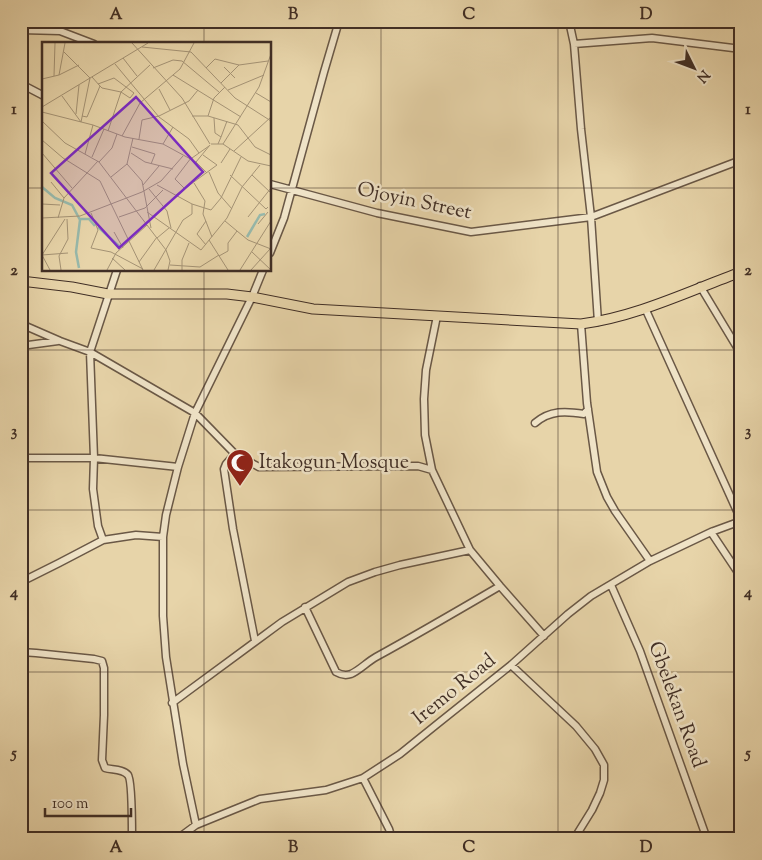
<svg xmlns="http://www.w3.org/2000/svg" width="762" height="860" viewBox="0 0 762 860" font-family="'Sorts Mill Goudy',serif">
	<rect width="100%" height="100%" fill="#e7d4a9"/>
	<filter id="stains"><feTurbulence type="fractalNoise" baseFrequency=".004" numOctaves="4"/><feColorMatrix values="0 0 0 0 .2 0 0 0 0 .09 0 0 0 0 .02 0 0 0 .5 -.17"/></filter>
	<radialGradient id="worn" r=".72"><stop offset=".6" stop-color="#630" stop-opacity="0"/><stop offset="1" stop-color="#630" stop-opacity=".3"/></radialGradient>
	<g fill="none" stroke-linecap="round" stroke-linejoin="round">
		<defs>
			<path id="minor" d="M329,21L338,25
				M569,21L574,44L581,129L591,217L598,322
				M21,30L60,31L94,44
				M574,44L652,38L741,49
				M21,84L44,96
				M270,184L377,213L471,232L591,217L741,160
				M270,253L284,218L324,72L339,21
				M700,286L741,354
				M645,308L741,520
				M437,316L426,370L424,399L425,435L432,470L470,550L500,586L544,636
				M21,324L60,341L90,352L195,413L235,454L259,467L418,466L432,470
				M581,324L587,403L597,472L607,497L615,511L650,561
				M21,346L58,341
				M535,423C550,410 566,411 584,414L588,409
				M235,454L226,464L224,469L233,529L255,641
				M21,458H94L178,467
				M711,532L741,577
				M103,540L98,526L93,489L94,458L90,352L117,270
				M21,582L59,563L103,540L136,535L163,537
				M611,585L640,651L707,839
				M305,607L336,672C341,675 345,676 351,674C360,670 367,662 376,657C418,634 459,610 500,586
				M21,652L36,653L94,659L102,661L104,668V715L102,760L105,768C112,770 123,769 128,775C132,780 132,829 132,839
				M511,665L576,726L595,749L604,765V780L600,793L592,810L574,839
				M172,703L282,622L348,582L375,572L400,565L470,550
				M21,747H22
				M363,778L389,829L392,839
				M196,825L183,764L166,657L163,616V537L166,515L178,467L195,413L252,297L263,270
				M177,839L196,825L260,799L326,790L363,778L400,754L436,725L511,665L568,614L591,596L650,561L711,532L741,521"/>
			<path id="major" d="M21,281L72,287L108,294H227L252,297L313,309L581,324C636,317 689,291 741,272"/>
		</defs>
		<use href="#minor" stroke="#6a5846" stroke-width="9"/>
		<use href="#major" stroke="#402e25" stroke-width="11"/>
		<use href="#minor" stroke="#efe3c7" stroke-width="6"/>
		<use href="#major" stroke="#e7d4a9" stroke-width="9"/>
	</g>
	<path fill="none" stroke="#402e25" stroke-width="1" stroke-opacity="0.55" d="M204,21V44M381,21V839M558,21V839M21,188H44M270,188H741M204,270V839M21,350H741M21,510H741M21,672H741"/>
	<defs>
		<symbol id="mosque-pin" viewBox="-11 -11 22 30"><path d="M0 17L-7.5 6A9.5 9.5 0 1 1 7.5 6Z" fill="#8f2418" stroke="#efe3c7"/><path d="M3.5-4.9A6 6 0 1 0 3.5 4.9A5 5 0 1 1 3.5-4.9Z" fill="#fff"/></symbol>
	</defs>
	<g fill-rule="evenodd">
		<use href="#mosque-pin" x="224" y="447" width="32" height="43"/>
	</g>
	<g text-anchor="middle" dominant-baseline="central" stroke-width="5" stroke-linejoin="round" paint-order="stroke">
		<g font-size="20" fill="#402e25" stroke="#efe3c7">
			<text transform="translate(414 202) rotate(12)">Ojoyin Street</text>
			<text transform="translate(455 690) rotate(-39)">Iremo Road</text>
			<text transform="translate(676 705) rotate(70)">Gbelekan Road</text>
		</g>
		<g font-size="20" fill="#402e25" stroke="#efe3c7" text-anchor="start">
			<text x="259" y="463">Itakogun Mosque</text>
		</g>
	</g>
	<g transform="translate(42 42)">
		<rect width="229" height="229" fill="#e7d4a9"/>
		<path fill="none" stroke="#97b8aa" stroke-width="2.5" d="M0,145L13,156L30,163L38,178L34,210L37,226M37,177H47L53,184M56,185L78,205M205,195L218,173L223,172"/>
		<path fill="none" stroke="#a49274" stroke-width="1" d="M90,1L140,56L168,102M100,5L149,10L193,56L229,79M22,10L48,36M81,16L95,34M73,22L117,75L147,97L157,111M182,25L193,36M111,26L131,18L140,19L177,50M164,26L173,17L197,23L226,19M17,33L37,23M131,33L199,75M12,34L13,1M50,35L58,44L60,46L79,50L88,56L92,51L72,36L56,42M0,37L17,33L23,1M179,41L197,23M117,47L128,68M186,48L222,33M214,51L229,60M20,54L39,80L48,36M0,65L106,1M0,70L51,83L83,95L121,102L154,120M34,72L37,43M40,74L45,75L58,44M150,74H166L196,83L213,105L229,113M166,74L172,56L183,45M172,76L173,91L179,95L176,102M0,79L23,101L57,120L124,208L128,219L126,228M66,89L79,50L108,23M80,94L98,61L138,27L152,1M179,95L185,79M97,97L100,78L117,74L147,59L156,48M0,98L21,116L58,139L101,228M121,102L131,85M169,102H181L206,119L229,124M181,102L217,45L229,12M90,105L113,112L109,122M192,109L229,75M0,111L30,146M89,111L103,120L131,127M43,112L51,83M50,115L62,87M150,116L167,104M57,120L70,106L75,92M179,121L188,107M85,122L100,139L109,186M167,130L176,151L190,167M165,131L154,120L168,103M188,133L224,167L226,165M210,133L229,151M69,135L85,122L91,96M9,140L22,156M152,141L163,159L161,172L170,195M101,143L117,124M115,143L150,162L169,168L179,156L199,115M142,146L133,137L149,116M107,147L125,169L129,186M134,153L175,123L161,113M0,162L18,163M105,170L159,208L185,176L200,145L218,123M49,171L56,188L49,206L69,210L101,227M77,175L103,166L121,148M206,175L229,146M0,176L38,174L100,150L119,139L141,114M16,176L22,156L56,119M216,182L226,170M195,189L206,198L229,207M72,190L81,206M115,196L127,186M167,198L186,228M164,203L155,192L164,179M210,210L229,228M0,213L23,177M177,214L186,209V201L195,189L183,179M70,216L83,228M97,220L115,195M128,223L158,225L177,213M8,228L0,213L26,211M19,228L17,214L26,197L25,177M65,228L74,211L105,183M112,228L141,178L150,172V162M140,228V218L147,201M198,228L229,179M209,228L228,207"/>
		<path fill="#7b2cbf" fill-opacity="0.15" stroke="#7b2cbf" stroke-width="2.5" d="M94,55L161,130L77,206L9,131Z"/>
		<rect width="229" height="229" fill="none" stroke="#402e25" stroke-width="2.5"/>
	</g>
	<rect width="762" height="860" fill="none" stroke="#e7d4a9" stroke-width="55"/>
	<g transform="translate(694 68) rotate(132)" stroke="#efe3c7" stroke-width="4" paint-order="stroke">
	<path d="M0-4L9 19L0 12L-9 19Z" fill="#402e25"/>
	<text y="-8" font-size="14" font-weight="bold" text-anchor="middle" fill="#402e25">N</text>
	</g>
	<path d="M45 808v8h86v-8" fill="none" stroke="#402e25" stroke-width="2.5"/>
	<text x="52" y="808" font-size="15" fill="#402e25" stroke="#efe3c7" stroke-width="4" paint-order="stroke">100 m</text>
	<rect x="28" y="28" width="706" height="804" fill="none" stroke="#402e25" stroke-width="2"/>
	<g font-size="16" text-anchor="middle" font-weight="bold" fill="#402e25">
		<text x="116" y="19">A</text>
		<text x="293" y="19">B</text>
		<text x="469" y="19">C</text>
		<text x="646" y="19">D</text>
		<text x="14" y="114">1</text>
		<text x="748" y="114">1</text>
		<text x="14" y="275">2</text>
		<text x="748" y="275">2</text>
		<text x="14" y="436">3</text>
		<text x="748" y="436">3</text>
		<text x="14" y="597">4</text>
		<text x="748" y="597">4</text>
		<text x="14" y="758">5</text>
		<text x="748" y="758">5</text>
		<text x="116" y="852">A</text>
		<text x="293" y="852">B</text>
		<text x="469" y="852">C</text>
		<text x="646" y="852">D</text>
	</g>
	<rect width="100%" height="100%" filter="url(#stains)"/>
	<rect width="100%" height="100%" fill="url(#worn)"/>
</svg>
